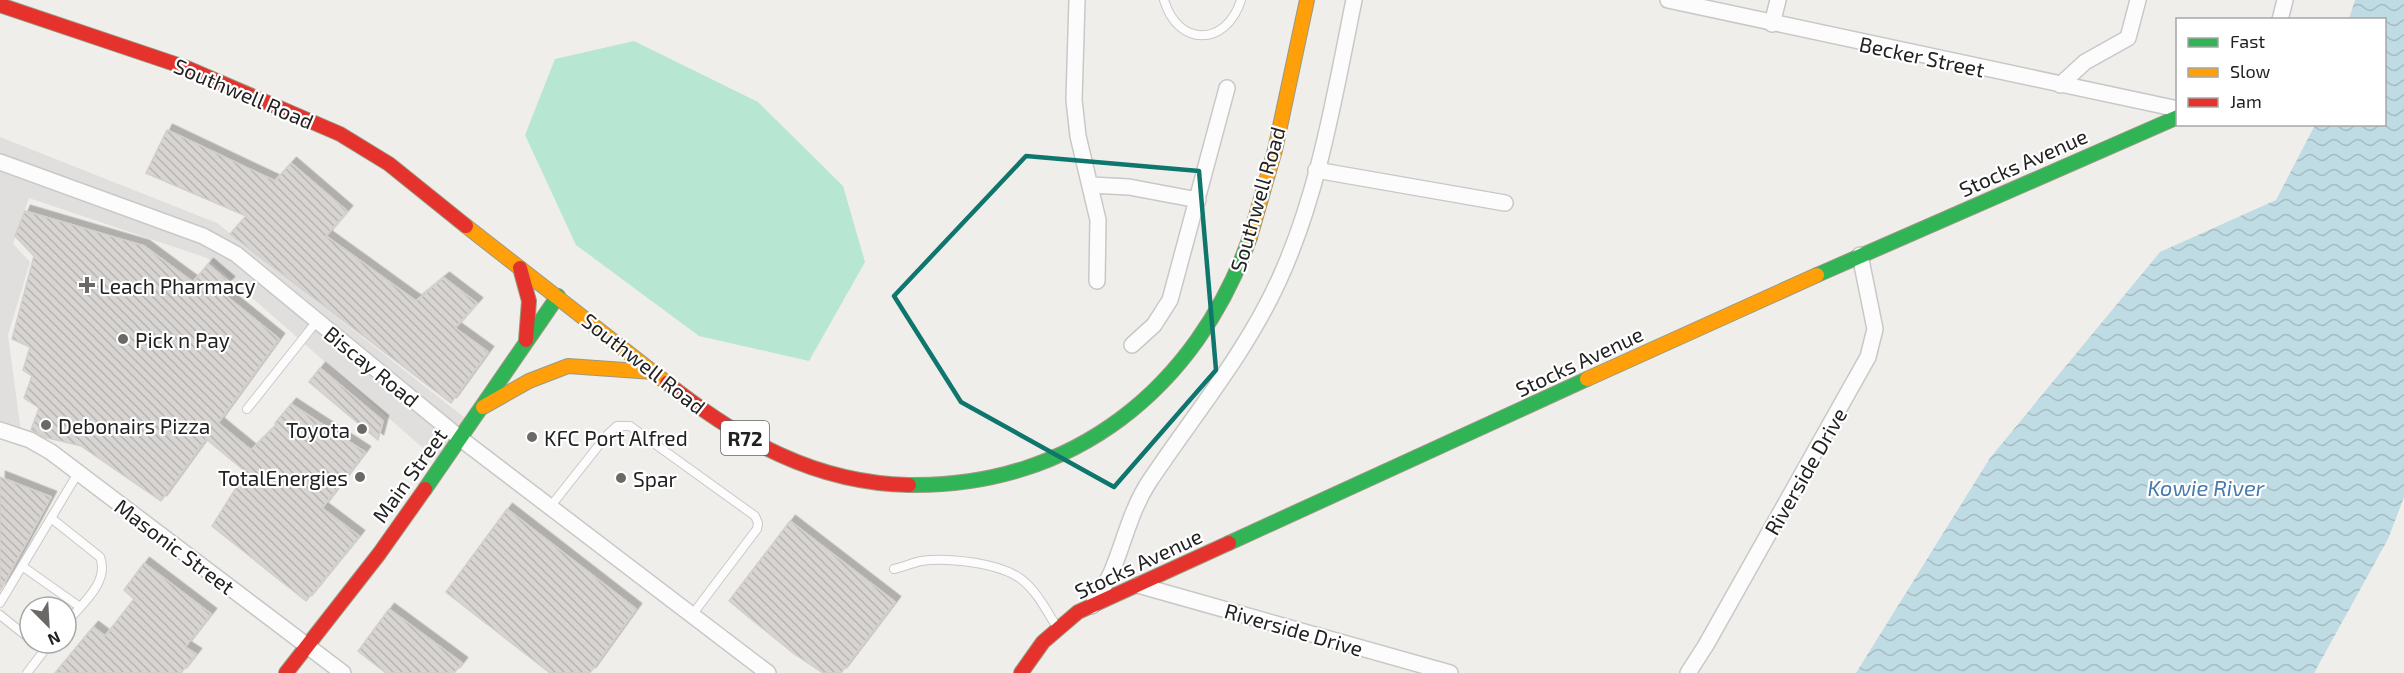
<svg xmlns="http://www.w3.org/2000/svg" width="2404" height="673" viewBox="0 0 2404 673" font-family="'Exo 2',sans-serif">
	<defs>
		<pattern id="water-waves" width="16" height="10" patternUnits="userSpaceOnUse" patternTransform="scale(1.5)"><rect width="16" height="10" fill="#bfdbe3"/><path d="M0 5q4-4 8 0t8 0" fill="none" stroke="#a4bcc2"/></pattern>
		<pattern id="building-back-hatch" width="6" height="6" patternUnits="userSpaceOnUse" patternTransform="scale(1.5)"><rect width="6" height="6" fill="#d7d4d2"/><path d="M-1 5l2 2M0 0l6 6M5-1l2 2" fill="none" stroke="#b8b6b4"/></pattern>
		<filter id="shadow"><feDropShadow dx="5.5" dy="-5.5" stdDeviation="0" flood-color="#0004"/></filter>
	</defs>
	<rect width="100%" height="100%" fill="#f0eeeb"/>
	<path fill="#b7e6d2" d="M634,41L758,102L843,186L865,262L809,361L699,336L576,245L525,135L555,59Z"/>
	<path fill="#e0dfde" d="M0,137L217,223L474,425L441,464L207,258L29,198L13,244L30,262L8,335L21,432L0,428Z"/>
	<path fill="url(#water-waves)" d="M2355,0H2404V497L2388,539L2314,673H1856L1990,458L2160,252L2276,200L2315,125L2384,124V20L2349,19Z"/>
	<path fill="url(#building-back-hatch)" stroke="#d3d0cc" stroke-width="1.5" filter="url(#shadow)" d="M167,130L275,181L291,163L347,211L326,236L416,301L444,278L477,303L455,328L488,352L451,403L230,234L246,216L146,173Z
		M25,211L144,246L193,282L208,264L229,282L220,291L279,339L218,423L251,450L276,425L275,423L291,404L365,452L322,508L359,536L306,601L212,526L246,472L206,439L161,501L81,446L44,437L31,430L39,408L24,398L32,376L23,370L30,347L12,339L34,256L15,236Z
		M320,368L383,421L378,440L309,382Z
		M0,477L51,497L0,591Z
		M507,509L636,609L590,673H550L446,592Z
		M790,521L895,602L841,673H823L793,653L729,601Z
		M144,563L211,614L185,647L196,654L181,673H55L93,627L105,636L134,599L124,590Z
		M389,609L462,663L454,673H386L358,651Z"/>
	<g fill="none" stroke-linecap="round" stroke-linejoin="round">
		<defs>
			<path id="lane" d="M1164,0C1178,47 1226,47 1241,0
				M247,409L317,321
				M550,507L607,435L617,426H630L755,516L758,523L757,529L692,615
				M51,518L100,557C110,582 81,605 66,623
				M22,566L80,607
				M894,569C903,567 912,563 921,561C947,557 1000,563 1021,579C1037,591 1047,612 1057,627
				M0,603L78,473
				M0,615L30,639
				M35,643L44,650
				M27,673L50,643"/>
			<path id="street" d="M1077,0L1074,100L1078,136L1098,220L1097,281
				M1668,0L2178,109
				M2280,20L2285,0
				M1772,24L1778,0
				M2060,85L2085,62L2128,38L2138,0
				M0,162L203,236L236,254L461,439L768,673
				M1316,170L1505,203
				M1091,185L1129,187L1198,200
				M1132,345L1154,325L1170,300L1227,88
				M0,430L30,440L51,452L343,673
				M1138,585L1450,673
				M1092,606C1100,593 1109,580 1114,566C1125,538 1132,508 1149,482C1193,416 1246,353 1279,280C1319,193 1335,93 1354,0
				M1688,673L1706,645L1868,357L1875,329L1860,255"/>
			<path id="fast" d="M1817,275L2178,117
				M909,485C1072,488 1197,388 1250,237
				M425,489L558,296
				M1229,543L1587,379"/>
			<path id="slow" d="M466,226L667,383
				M1250,237L1275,150L1307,0
				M1587,379L1817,275
				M483,407L529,381L568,366L653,372"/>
			<path id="jam" d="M0,5L187,68L340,134L389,164L466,226
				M520,268L529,301L526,340
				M667,383C740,440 814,483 909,485
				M286,673L379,554L425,489
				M1021,673L1043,642L1078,612L1229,543"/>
		</defs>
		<use href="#lane" stroke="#c9c8c7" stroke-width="10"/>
		<use href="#street" stroke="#c9c8c7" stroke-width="18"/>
		<use href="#fast" stroke="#999a82" stroke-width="16"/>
		<use href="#slow" stroke="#999a82" stroke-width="16"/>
		<use href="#jam" stroke="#999a82" stroke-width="16"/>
		<use href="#lane" stroke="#fdfcfc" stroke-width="8"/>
		<use href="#street" stroke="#fdfcfc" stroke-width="15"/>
		<use href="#fast" stroke="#30b455" stroke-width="14"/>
		<use href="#slow" stroke="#ff9f0a" stroke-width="14"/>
		<use href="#jam" stroke="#e5322d" stroke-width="14"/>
	</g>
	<path fill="none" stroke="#0f766e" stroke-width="4.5" stroke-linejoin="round" d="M1026,156L1199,171L1216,370L1114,487L961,402L894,296Z"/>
	<g fill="#6a6968" stroke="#fff" stroke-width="2">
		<path d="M84 276h6v6h6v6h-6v6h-6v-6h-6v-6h6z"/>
		<circle cx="123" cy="339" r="6"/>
		<circle cx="46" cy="425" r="6"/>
		<circle cx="362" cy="429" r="6"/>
		<circle cx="532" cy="437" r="6"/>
		<circle cx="360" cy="477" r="6"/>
		<circle cx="621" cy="478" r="6"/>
	</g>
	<g text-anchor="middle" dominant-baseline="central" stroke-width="4.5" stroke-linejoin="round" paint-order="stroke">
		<rect fill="#fff" stroke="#646464" stroke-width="1.5" x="721" y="421" width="48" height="34" rx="4.5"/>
		<g font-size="20" font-weight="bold" fill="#222">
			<text x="745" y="438">R72</text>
		</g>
		<g font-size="21" fill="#222" stroke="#fff">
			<text transform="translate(1922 56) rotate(12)">Becker Street</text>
			<text transform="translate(244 93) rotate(23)">Southwell Road</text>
			<text transform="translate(2023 162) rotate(-24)">Stocks Avenue</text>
			<text transform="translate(1257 199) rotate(-74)">Southwell Road</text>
			<text transform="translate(1579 361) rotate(-25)">Stocks Avenue</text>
			<text transform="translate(644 363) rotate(38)">Southwell Road</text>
			<text transform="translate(372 366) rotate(39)">Biscay Road</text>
			<text transform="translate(1805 471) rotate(-60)">Riverside Drive</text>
			<text transform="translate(409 475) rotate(-54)">Main Street</text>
			<text transform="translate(175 546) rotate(37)">Masonic Street</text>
			<text transform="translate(1138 563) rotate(-25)">Stocks Avenue</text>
			<text transform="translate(1294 629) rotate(16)">Riverside Drive</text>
		</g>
		<g font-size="21" fill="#222" stroke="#fff" text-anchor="start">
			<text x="99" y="285">Leach Pharmacy</text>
			<text x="135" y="339">Pick n Pay</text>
			<text x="58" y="425">Debonairs Pizza</text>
			<text x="350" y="429" text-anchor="end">Toyota</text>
			<text x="544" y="437">KFC Port Alfred</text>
			<text x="348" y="477" text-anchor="end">TotalEnergies</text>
			<text x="633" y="478">Spar</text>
		</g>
		<g font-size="22" font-style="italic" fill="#4a7aab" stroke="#fff">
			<text x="2206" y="487">Kowie River</text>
		</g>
	</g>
	<rect x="2176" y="18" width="210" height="108" fill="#ffffff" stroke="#a7a7a7" stroke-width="1.5"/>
	<rect x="2188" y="38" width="30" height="9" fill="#30b455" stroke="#a7a7a7" stroke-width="1.5"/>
	<text x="2230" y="48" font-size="18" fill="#222222">Fast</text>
	<rect x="2188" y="68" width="30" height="9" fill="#ff9f0a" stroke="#a7a7a7" stroke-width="1.5"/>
	<text x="2230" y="78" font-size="18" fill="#222222">Slow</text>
	<rect x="2188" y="98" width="30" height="9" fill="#e5322d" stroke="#a7a7a7" stroke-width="1.5"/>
	<text x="2230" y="108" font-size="18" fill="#222222">Jam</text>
	<g transform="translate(48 625) rotate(156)"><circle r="28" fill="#ffffff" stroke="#a7a7a7" stroke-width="1.5"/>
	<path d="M0-4.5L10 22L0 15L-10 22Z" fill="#6a6968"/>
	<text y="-9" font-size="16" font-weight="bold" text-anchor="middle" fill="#222222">N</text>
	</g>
</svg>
